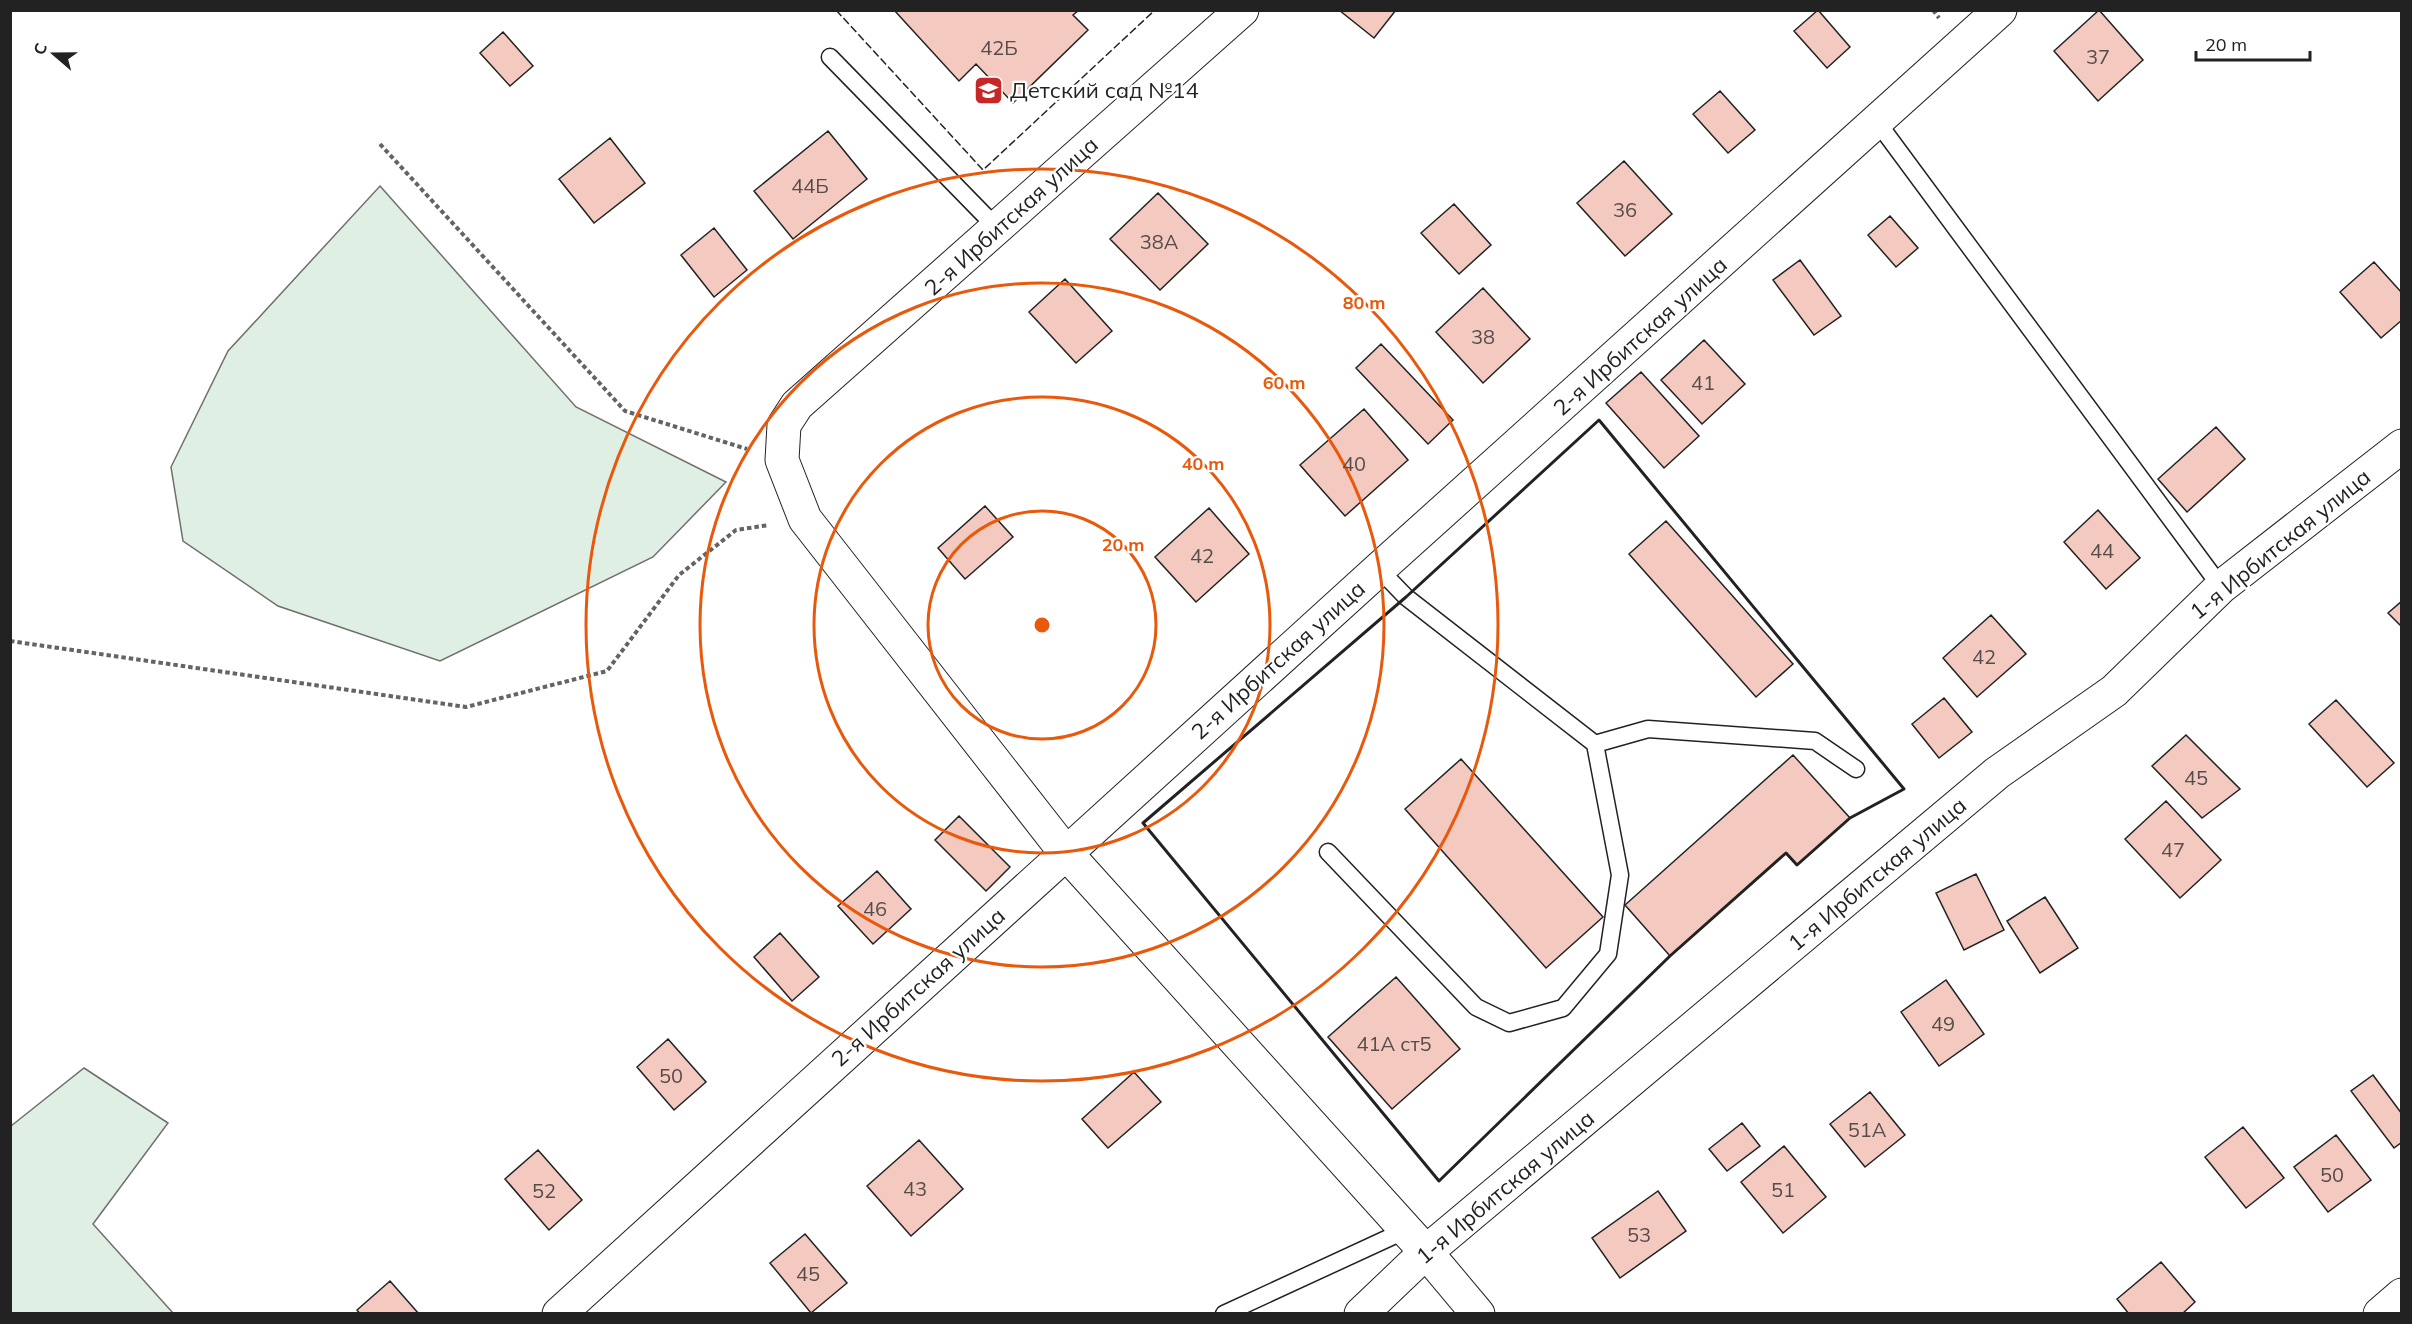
<svg xmlns="http://www.w3.org/2000/svg" width="2412" height="1324" viewBox="0 0 2412 1324" font-family="Mulish,sans-serif">
	<rect width="100%" height="100%" fill="#fff"/>
	<path fill="#e0efe3" stroke="#6f6f6f" stroke-width="1.5" d="M380,186L576,407L726,482L653,557L440,661L278,606L183,541L171,467L228,351Z
		M84,1068L168,1123L93,1224L173,1313H11V1126Z"/>
	<path fill="#f3c9c0" stroke="#222" stroke-width="1.5" d="M894,10H1079L1073,15L1088,30L1013,103L976,64L959,81Z
		M1339,10H1396L1374,38Z
		M1818,10L1850,47L1827,68L1794,31Z
		M2099,10L2143,60L2098,101L2054,51Z
		M503,32L533,66L510,86L480,53Z
		M1720,91L1755,130L1728,153L1693,114Z
		M828,131L867,179L793,239L754,191Z
		M610,138L645,183L594,223L559,179Z
		M1624,161L1672,214L1625,256L1577,203Z
		M1158,193L1208,244L1160,290L1110,239Z
		M1454,204L1491,245L1459,274L1421,233Z
		M1890,216L1918,248L1896,267L1868,235Z
		M714,228L747,270L714,297L681,255Z
		M1800,260L1841,316L1814,335L1773,280Z
		M2374,262L2402,293V320L2381,338L2340,292Z
		M1065,279L1112,331L1076,363L1029,312Z
		M1483,288L1530,339L1483,383L1436,332Z
		M1704,340L1745,384L1702,424L1661,380Z
		M1381,344L1453,420L1428,444L1356,368Z
		M1641,372L1699,436L1664,468L1606,403Z
		M1364,409L1408,460L1345,516L1300,465Z
		M2216,427L2245,459L2187,512L2158,479Z
		M985,506L1013,537L965,579L938,548Z
		M1209,508L1249,554L1196,602L1155,557Z
		M2098,510L2140,558L2106,589L2064,542Z
		M1666,521L1793,664L1756,697L1629,554Z
		M2402,601V627L2388,613Z
		M1991,615L2026,654L1977,697L1943,658Z
		M1944,698L1972,732L1939,758L1912,724Z
		M2336,700L2394,763L2367,787L2309,724Z
		M2186,735L2240,789L2202,818L2152,766Z
		M1793,755L1850,818L1797,865L1786,853L1670,956L1625,905Z
		M1461,759L1603,917L1546,968L1405,809Z
		M2166,801L2221,860L2180,898L2125,839Z
		M959,816L1010,867L986,891L935,840Z
		M877,871L911,909L873,944L838,906Z
		M1976,874L2004,930L1964,950L1936,893Z
		M2045,897L2078,948L2040,973L2007,921Z
		M780,933L819,977L792,1001L754,957Z
		M1396,977L1460,1049L1392,1109L1328,1037Z
		M1946,980L1984,1034L1939,1066L1901,1012Z
		M668,1039L706,1082L674,1110L637,1067Z
		M1134,1072L1161,1102L1108,1148L1082,1119Z
		M2373,1075L2402,1114V1142L2394,1148L2351,1091Z
		M1870,1092L1905,1135L1865,1167L1830,1124Z
		M1742,1123L1760,1146L1727,1171L1709,1149Z
		M2243,1127L2284,1178L2246,1208L2205,1157Z
		M2336,1135L2371,1180L2328,1212L2294,1167Z
		M919,1140L963,1189L911,1236L867,1186Z
		M1784,1146L1826,1197L1783,1233L1741,1182Z
		M538,1150L582,1200L549,1230L505,1179Z
		M1658,1191L1686,1231L1620,1278L1592,1238Z
		M805,1234L847,1283L811,1313L770,1263Z
		M2161,1262L2195,1302L2182,1314H2129L2117,1299Z
		M390,1281L419,1314H360L357,1310Z"/>
	<g fill="none" stroke-linecap="round" stroke-linejoin="round">
		<defs>
			<path id="service" d="M830,57L997,228
				M1878,123L2221,587
				M1379,569L1406,597L1595,744L1648,729L1815,741L1856,769
				M1328,852L1476,1007L1509,1023L1563,1008L1608,954L1620,875L1595,744
				M1224,1314L1406,1230"/>
			<path id="minor" d="M559,1314L1379,569L2000,10
				M1361,1314L1426,1252L1997,773L2114,691L2221,587L2402,446"/>
			<path id="tertiary" d="M1242,10L797,405L784,425L782,460L805,519L1066,853L1426,1252L1478,1314
				M2380,1314L2402,1295"/>
		</defs>
		<use href="#service" stroke="#222" stroke-width="19"/>
		<use href="#minor" stroke="#222" stroke-width="35"/>
		<use href="#tertiary" stroke="#222" stroke-width="35"/>
		<path stroke="#646464" stroke-width="4" stroke-dasharray="4.5 3" stroke-linecap="butt" d="M1933,10L1939,18
			M380,144L625,411L747,449
			M10,641L466,707L607,671L679,575L736,530L769,525"/>
		<use href="#service" stroke="#fff" stroke-width="16"/>
		<use href="#minor" stroke="#fff" stroke-width="33"/>
		<use href="#tertiary" stroke="#fff" stroke-width="33"/>
		<path stroke="#222" stroke-width="1.5" stroke-dasharray="8 3" stroke-linecap="butt" d="M836,10L983,170L1155,10"/>
		<path stroke="#222" stroke-width="3" d="M1599,420L1904,789L1850,818L1797,865L1786,853L1670,956L1439,1181L1143,823L1406,597Z"/>
	</g>
	<g fill="none" stroke="#e8590c" stroke-width="3">
		<circle cx="1042" cy="625" r="114"/>
		<circle cx="1042" cy="625" r="228"/>
		<circle cx="1042" cy="625" r="342"/>
		<circle cx="1042" cy="625" r="456"/>
	</g>
	<defs>
		<symbol id="school-square" viewBox="-11 -11 22 22"><rect x="-9" y="-9" width="18" height="18" rx="4" fill="#c62828" stroke="#fff"/><path d="M0-5L7-2L0 1L-7-2ZM-4 1L0 2.5L4 1V4Q0 6-4 4Z" fill="#fff"/></symbol>
	</defs>
	<g fill-rule="evenodd">
		<use href="#school-square" x="972" y="74" width="33" height="33"/>
	</g>
	<g text-anchor="middle" dominant-baseline="central" stroke-width="4.5" stroke-linejoin="round" paint-order="stroke">
		<g font-size="20" fill="#564c4a">
			<text x="999" y="47">42Б</text>
			<text x="2098" y="56">37</text>
			<text x="810" y="185">44Б</text>
			<text x="1625" y="209">36</text>
			<text x="1159" y="241">38А</text>
			<text x="1483" y="336">38</text>
			<text x="1703" y="382">41</text>
			<text x="1354" y="463">40</text>
			<text x="2102" y="550">44</text>
			<text x="1202" y="555">42</text>
			<text x="1984" y="656">42</text>
			<text x="2196" y="777">45</text>
			<text x="2173" y="849">47</text>
			<text x="875" y="908">46</text>
			<text x="1943" y="1023">49</text>
			<text x="1394" y="1043">41А ст5</text>
			<text x="671" y="1075">50</text>
			<text x="1867" y="1129">51А</text>
			<text x="2332" y="1174">50</text>
			<text x="915" y="1188">43</text>
			<text x="1783" y="1189">51</text>
			<text x="544" y="1190">52</text>
			<text x="1639" y="1234">53</text>
			<text x="808" y="1273">45</text>
		</g>
		<g font-size="22" fill="#222" stroke="#fff" text-anchor="start">
			<text x="1010" y="90">Детский сад №14</text>
		</g>
		<g font-size="22" fill="#222" stroke="#fff">
			<text transform="translate(1011 216) rotate(-42)">2-я Ирбитская улица</text>
			<text transform="translate(1640 336) rotate(-42)">2-я Ирбитская улица</text>
			<text transform="translate(2280 544) rotate(-39)">1-я Ирбитская улица</text>
			<text transform="translate(1278 660) rotate(-42)">2-я Ирбитская улица</text>
			<text transform="translate(1877 874) rotate(-40)">1-я Ирбитская улица</text>
			<text transform="translate(918 987) rotate(-42)">2-я Ирбитская улица</text>
			<text transform="translate(1505 1187) rotate(-40)">1-я Ирбитская улица</text>
		</g>
	</g>
	<circle cx="1042" cy="625" r="9" fill="#e8590c" stroke="#fff" stroke-width="3"/>
	<g font-size="18" text-anchor="middle" font-weight="bold" fill="#e8590c" stroke="#fff" stroke-width="4.5" stroke-linejoin="round" paint-order="stroke">
		<text x="1364" y="309">80 m</text>
		<text x="1284" y="389">60 m</text>
		<text x="1203" y="470">40 m</text>
		<text x="1123" y="551">20 m</text>
	</g>
	<rect width="2412" height="1324" fill="none" stroke="#222222" stroke-width="24"/>
	<g transform="translate(54 54) rotate(290)" stroke="#ffffff" stroke-width="4.5" paint-order="stroke">
	<path d="M0-4.5L10 22L0 15L-10 22Z" fill="#222222"/>
	<text y="-9" font-size="16" font-weight="bold" text-anchor="middle" fill="#222222">С</text>
	</g>
	<path d="M2196 51v9h114v-9" fill="none" stroke="#222222" stroke-width="3"/>
	<text x="2205" y="51" font-size="18" fill="#222222" stroke="#ffffff" stroke-width="4.5" paint-order="stroke">20 m</text>
</svg>
